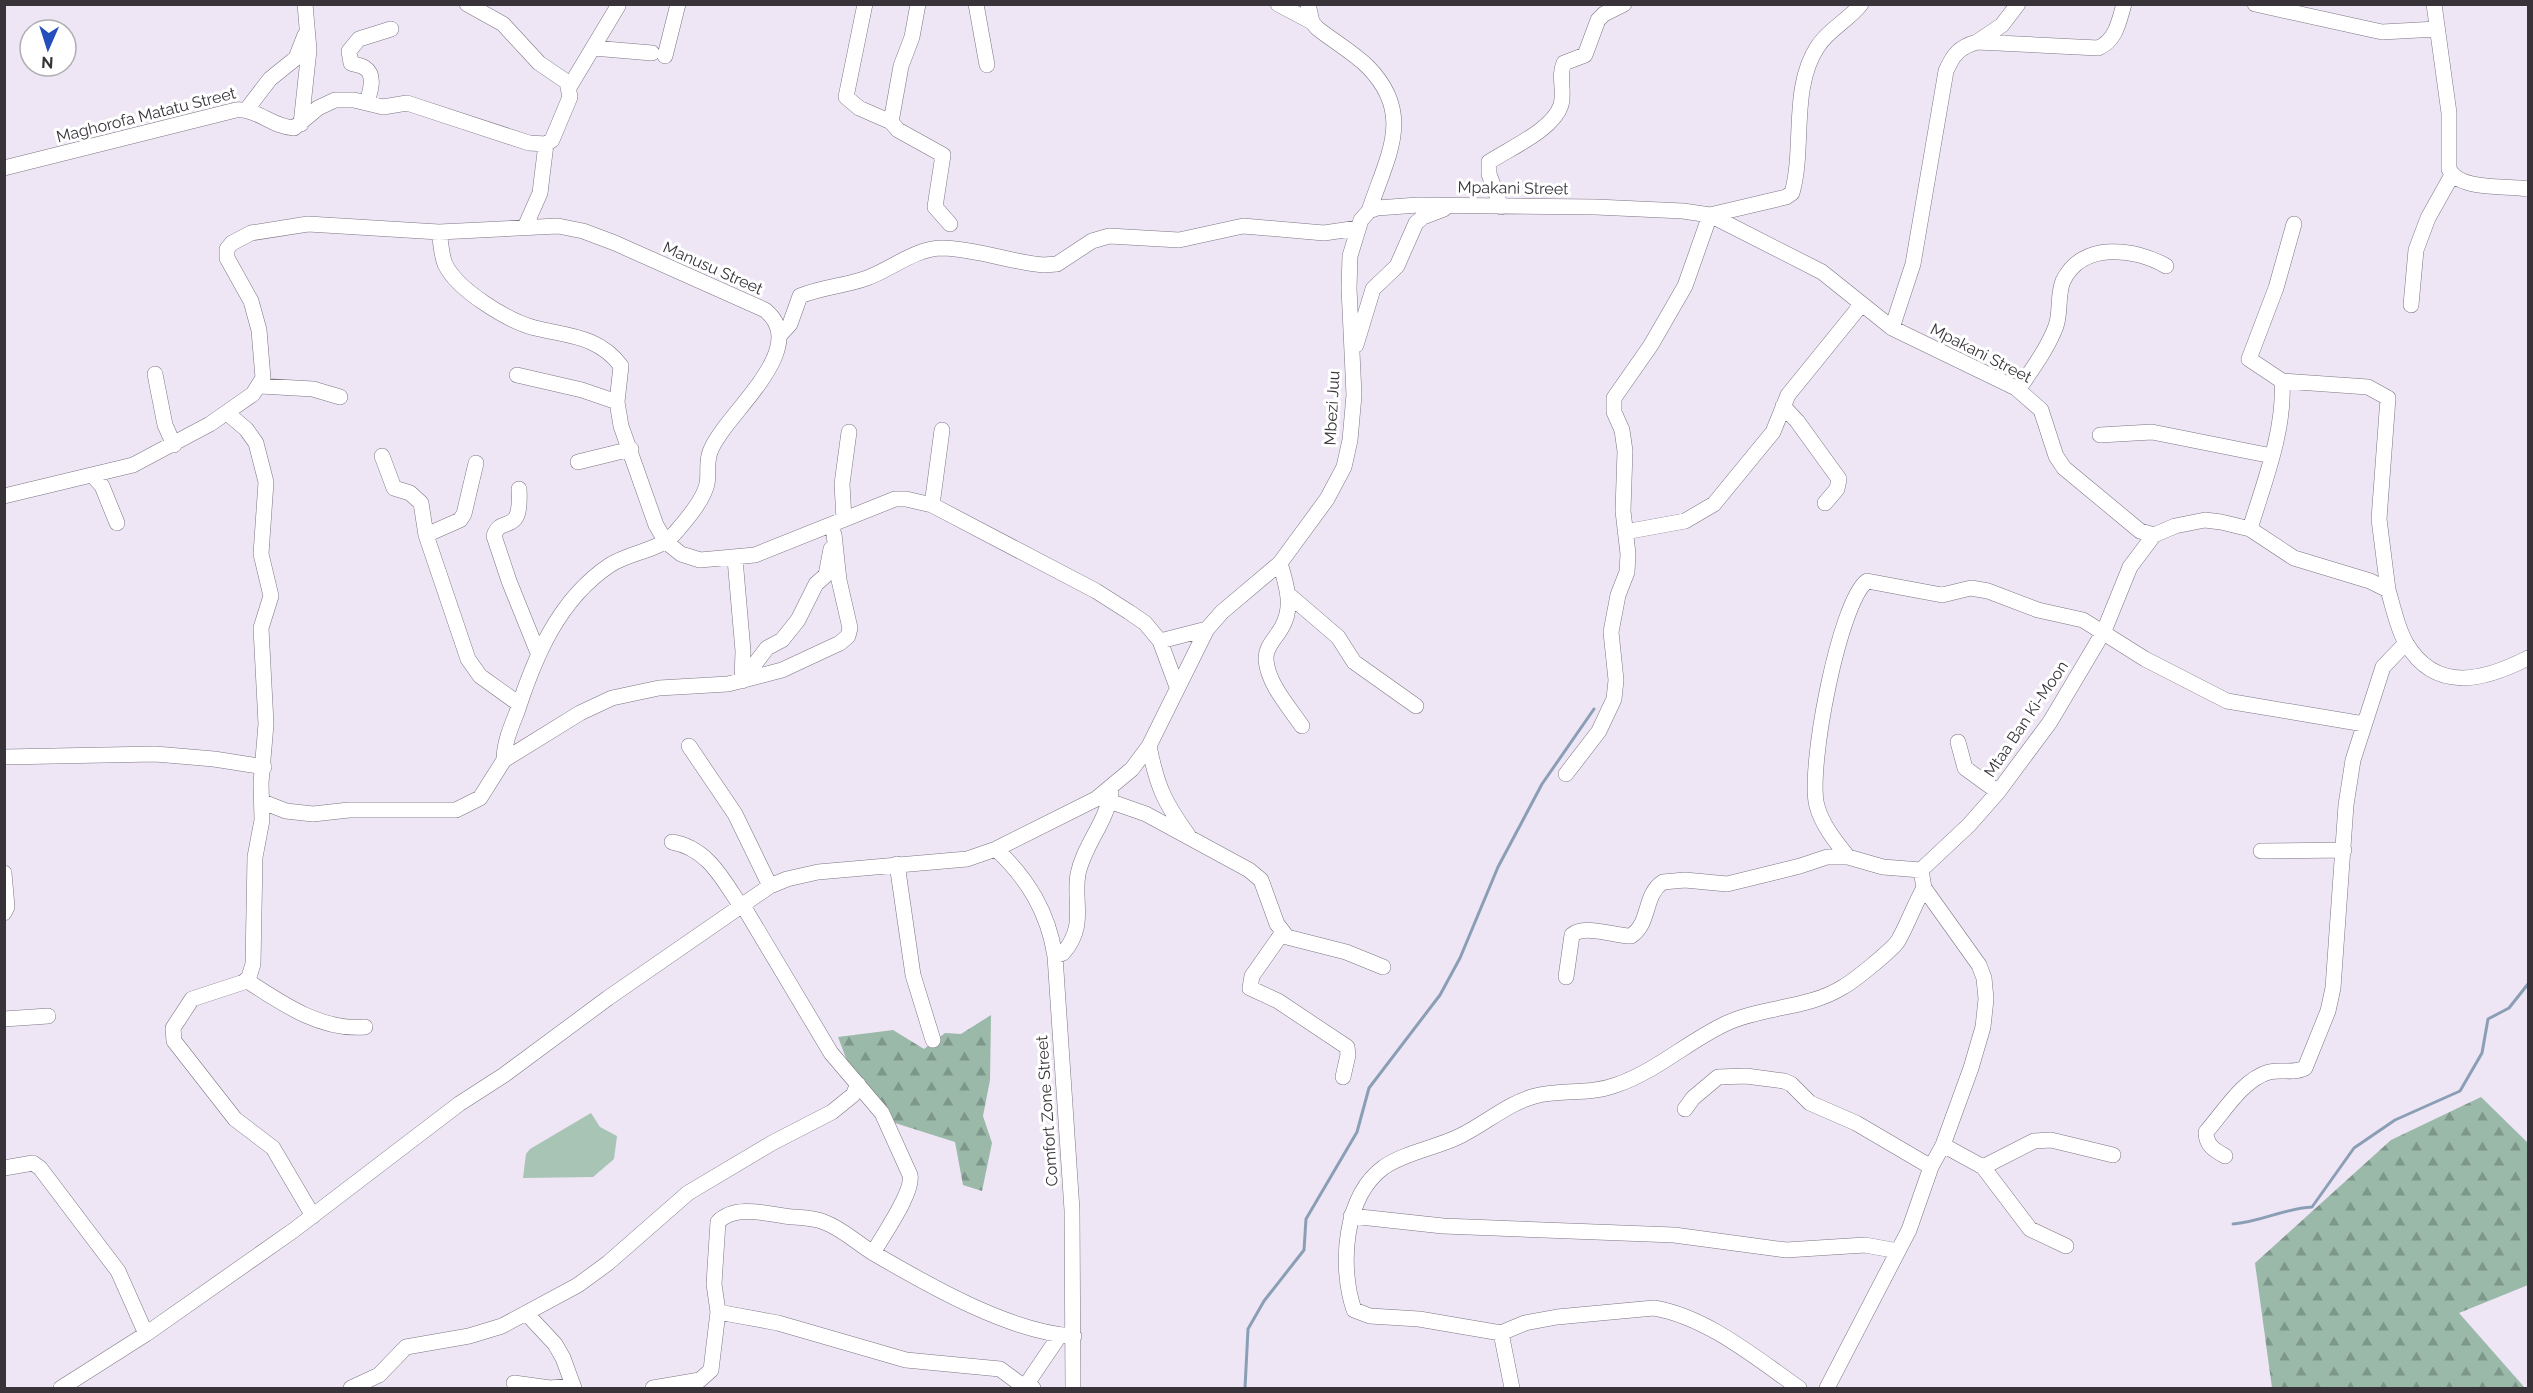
<svg xmlns="http://www.w3.org/2000/svg" width="2533" height="1393" viewBox="0 0 2533 1393" font-family="Raleway,sans-serif">
	<defs>
		<pattern id="forest-firs" width="22" height="20" patternUnits="userSpaceOnUse" patternTransform="scale(1.5)"><rect width="22" height="20" fill="#9ab9a9"/><path d="M5 1l3.5 6h-7zM16 11l3.5 6h-7z" fill="#7e978b"/></pattern>
	</defs>
	<rect width="100%" height="100%" fill="#eee5f5"/>
	<path fill="#a7c4b5" d="M591,1113L600,1127L617,1136L614,1159L593,1177L523,1178L526,1154L530,1149Z"/>
	<path fill="url(#forest-firs)" d="M991,1015L990,1080L983,1116L992,1143L982,1191L963,1185L955,1142L895,1123L849,1066L838,1037L893,1030L924,1049L945,1033L961,1034Z
		M2481,1097L2528,1143V1285L2459,1313L2525,1388H2272L2255,1263L2391,1140Z"/>
	<g fill="none" stroke-linecap="round" stroke-linejoin="round">
		<path stroke="#8a9fb5" stroke-width="3" d="M2233,1224C2261,1222 2285,1208 2312,1207L2354,1148L2395,1120L2460,1091L2482,1053L2488,1019L2509,1008L2528,984
			M1245,1388L1248,1329L1264,1301L1304,1250L1306,1219L1357,1132L1369,1088L1440,995L1460,958L1498,867L1542,784L1594,709"/>
		<defs>
			<path id="minor" d="M865,4L846,97L859,108L891,122
				M918,4L912,37L901,66L891,122L898,130L943,155L935,207L950,224
				M976,4L987,65
				M1278,4L1312,22
				M1308,4L1312,22L1317,28C1333,41 1353,52 1368,67C1415,115 1387,156 1369,211
				M2255,4L2382,32L2437,29
				M2434,4L2449,113V169C2459,191 2506,185 2528,189
				M1977,42L2002,25L2018,4
				M593,48L652,53
				M665,56L678,4
				M570,86L618,6
				M367,102C370,93 376,75 365,68C361,65 355,65 351,63L349,51L359,39L391,29
				M247,109L270,79L296,58L305,35
				M301,124L309,50L305,4
				M4,168L236,110C257,108 272,127 294,128L318,108L335,100H354L383,107L407,103L529,143L546,144L552,140L570,97L567,82L539,63L503,24L467,4
				M1501,207L1489,174V162C1510,148 1553,130 1561,105C1565,91 1558,76 1564,63L1585,55L1598,20L1604,14L1624,4
				M1710,215L1786,197L1792,193C1805,147 1790,88 1818,46C1829,29 1849,20 1861,4
				M525,227L540,193L546,144
				M439,232C441,242 441,254 445,264C457,290 508,321 535,328C568,336 599,336 621,366L617,402L621,426L656,525L666,542L681,554L700,560L755,555L895,499H906L932,505L1096,591L1129,612L1145,623L1160,641L1177,687
				M2411,305L2416,250L2428,218L2452,175
				M1892,328L1913,264L1946,71C1953,55 1959,47 1977,42L2098,48C2116,41 2119,21 2124,4
				M779,336L790,324L800,296C822,287 845,286 867,278C892,269 915,248 943,248C977,249 1010,262 1043,265L1057,264L1092,241L1109,236L1179,240L1243,226L1324,233L1358,228
				M1356,345L1373,289L1397,266L1416,223L1423,217L1444,209
				M155,374L165,425L174,445
				M517,375L582,390L617,402
				M2282,381L2368,387L2388,398L2379,519L2388,590
				M260,386L313,389L340,397
				M2018,390C2031,371 2048,348 2056,326C2061,312 2057,296 2063,281C2082,241 2135,248 2166,266
				M1783,406L1797,421L1839,479L1837,489L1825,503
				M227,413L246,429L256,443L266,482L261,554L271,596L261,628L266,724L261,783L262,820L255,857L253,964L249,977L244,982L192,999L173,1028L174,1041L235,1119L273,1148L313,1216
				M2100,435L2152,432L2272,456
				M382,456L394,488L410,493L421,503L426,535L468,659L480,676L519,704
				M578,462L631,449
				M93,476L102,486L117,523
				M519,489C522,539 501,513 494,536L509,581L538,653
				M4,496L133,465L210,424L253,394L263,378L259,330L251,301L227,258V249L232,243L251,233L308,224L439,232L558,226L583,231L615,243L765,310C813,349 723,415 710,452C706,463 709,473 707,484C703,501 686,520 675,533C659,551 630,552 610,565C559,599 535,656 517,712C511,727 504,743 504,760
				M932,505L942,430
				M844,519L842,484L849,432
				M2250,529C2264,482 2285,431 2282,381L2249,359L2276,288L2294,224
				M1625,532L1685,521L1714,504L1773,432L1788,395L1861,305
				M426,535L460,520L464,514L476,463
				M735,559L743,651L742,681
				M1280,563C1286,584 1294,606 1282,627C1276,638 1265,647 1266,660C1268,684 1289,707 1302,726
				M1289,595L1338,637L1354,662L1416,706
				M1160,641L1207,629
				M742,681L767,648L782,640L798,620L816,584L826,575L831,549
				M1958,742L1965,768L1998,792
				M689,746L735,814L770,886
				M1149,746C1157,786 1164,802 1188,835
				M4,757L155,754L214,759L264,767
				M1566,774L1599,731L1614,699L1616,680L1611,632L1618,595L1627,572L1628,554L1623,511L1625,451L1622,430L1614,412V398L1651,345L1685,286L1710,215
				M1109,801L1146,814L1249,870L1261,880L1277,924L1287,937L1346,952L1383,967
				M263,802L286,811L313,814L349,810H456L480,798L504,760L580,713L612,698L659,688L728,684L782,670L840,643L848,636L850,628L839,580L834,534
				M672,842C707,848 722,878 740,905
				M996,849C1028,879 1048,912 1055,956L1072,1210L1073,1388
				M2261,851L2344,850
				M1848,857C1836,842 1822,825 1817,806C1807,771 1839,602 1867,581L1942,595L1971,588L1988,591L2038,610L2083,620L2145,659L2227,701L2364,724
				M897,864L913,975L933,1040
				M4,873L7,907L4,913
				M742,904L831,1053L882,1113L910,1175C914,1192 883,1235 873,1253
				M1283,932L1252,976L1250,988L1278,1001L1347,1047L1348,1055L1343,1077
				M1055,956L1063,953C1087,926 1073,902 1078,874C1084,845 1106,823 1111,793
				M1566,977L1572,935C1584,924 1616,936 1631,936C1651,923 1643,895 1663,882L1685,880L1727,884L1800,866L1827,857H1848L1883,867L1921,870
				M246,980C281,1003 321,1031 365,1027
				M4,1019L48,1016
				M1685,1109L1693,1098L1718,1077L1746,1076L1784,1081L1791,1084L1810,1103L1856,1123L1931,1167
				M1943,1145L1983,1167L2030,1229L2066,1246
				M2225,1156C2214,1150 2206,1145 2206,1132C2223,1113 2243,1079 2269,1072C2282,1069 2293,1074 2305,1068L2328,1011L2333,988L2346,805L2353,760L2383,667L2406,643
				M1983,1167L2034,1141L2051,1140L2113,1155
				M4,1168L33,1163L40,1168L118,1271L146,1334
				M1351,1216L1443,1226L1674,1235L1786,1250L1865,1245L1898,1251
				M718,1312L778,1323L906,1360L1000,1369L1019,1383L1033,1388
				M526,1313L555,1344L563,1358L574,1388
				M1501,1333L1525,1323L1557,1317L1654,1308C1707,1317 1756,1358 1799,1388
				M514,1383L550,1388L573,1386
				M1026,1385L1060,1335
				M61,1388L146,1334L294,1230L459,1104L504,1075L608,998L770,886L787,879L818,872L967,859L996,849L1096,799L1132,769L1149,746L1207,629L1222,612L1280,563L1327,499L1344,467L1350,440L1354,395L1349,288L1350,256L1361,220L1369,211L1377,208L1418,205L1596,207L1683,211L1710,215L1822,272L1892,328L2016,388L2041,410L2056,456L2064,468L2140,531L2154,535L2175,526L2205,520L2221,522L2250,529L2294,558L2370,581L2388,590C2393,606 2397,628 2406,643C2436,694 2485,680 2528,658
				M351,1388L379,1375L406,1347L469,1336L502,1326L578,1285L608,1263L688,1193L772,1143L832,1112L853,1095L858,1084
				M653,1388L700,1380L711,1370L718,1312L714,1284L718,1222C734,1205 764,1213 784,1216C797,1218 812,1217 824,1222C843,1229 858,1244 875,1254C928,1285 1012,1333 1074,1336
				M1512,1388L1501,1333L1419,1319L1370,1316L1354,1310C1339,1266 1344,1196 1384,1167C1406,1152 1436,1148 1460,1136C1485,1124 1508,1103 1535,1096C1561,1089 1589,1095 1616,1085C1657,1071 1688,1041 1727,1023C1764,1006 1808,1009 1843,987C1854,981 1892,950 1898,941C1907,926 1914,905 1924,888
				M1827,1388L1909,1230L1931,1167L1943,1145L1971,1068L1983,1027L1986,999L1984,978L1979,965L1924,888L1921,870L1969,825L1998,792L2050,722L2104,631L2130,567L2154,535"/>
		</defs>
		<use href="#minor" stroke="#7d7583" stroke-width="16"/>
		<use href="#minor" stroke="#fff" stroke-width="15"/>
	</g>
	<g text-anchor="middle" dominant-baseline="central" stroke-width="6" stroke-linejoin="round" paint-order="stroke">
		<g font-size="16" fill="#373339" stroke="#fff">
			<text transform="translate(146 115) rotate(-14)">Maghorofa Matatu Street</text>
			<text transform="translate(1513 188) rotate(1)">Mpakani Street</text>
			<text transform="translate(713 268) rotate(24)">Manusu Street</text>
			<text transform="translate(1981 353) rotate(27)">Mpakani Street</text>
			<text transform="translate(1332 408) rotate(-87)">Mbezi Juu</text>
			<text transform="translate(2026 719) rotate(-56)">Mtaa Ban Ki-Moon</text>
			<text transform="translate(1047 1111) rotate(-94)">Comfort Zone Street</text>
		</g>
	</g>
	<rect width="2533" height="1393" fill="none" stroke="#373339" stroke-width="12"/>
	<g transform="translate(48 48) rotate(183)"><circle r="28" fill="#ffffff" stroke="#afadb0" stroke-width="1.5"/>
	<path d="M0-4.5L10 22L0 15L-10 22Z" fill="#234ebc"/>
	<text y="-9" font-size="16" font-weight="bold" text-anchor="middle" fill="#373339">N</text>
	</g>
</svg>
